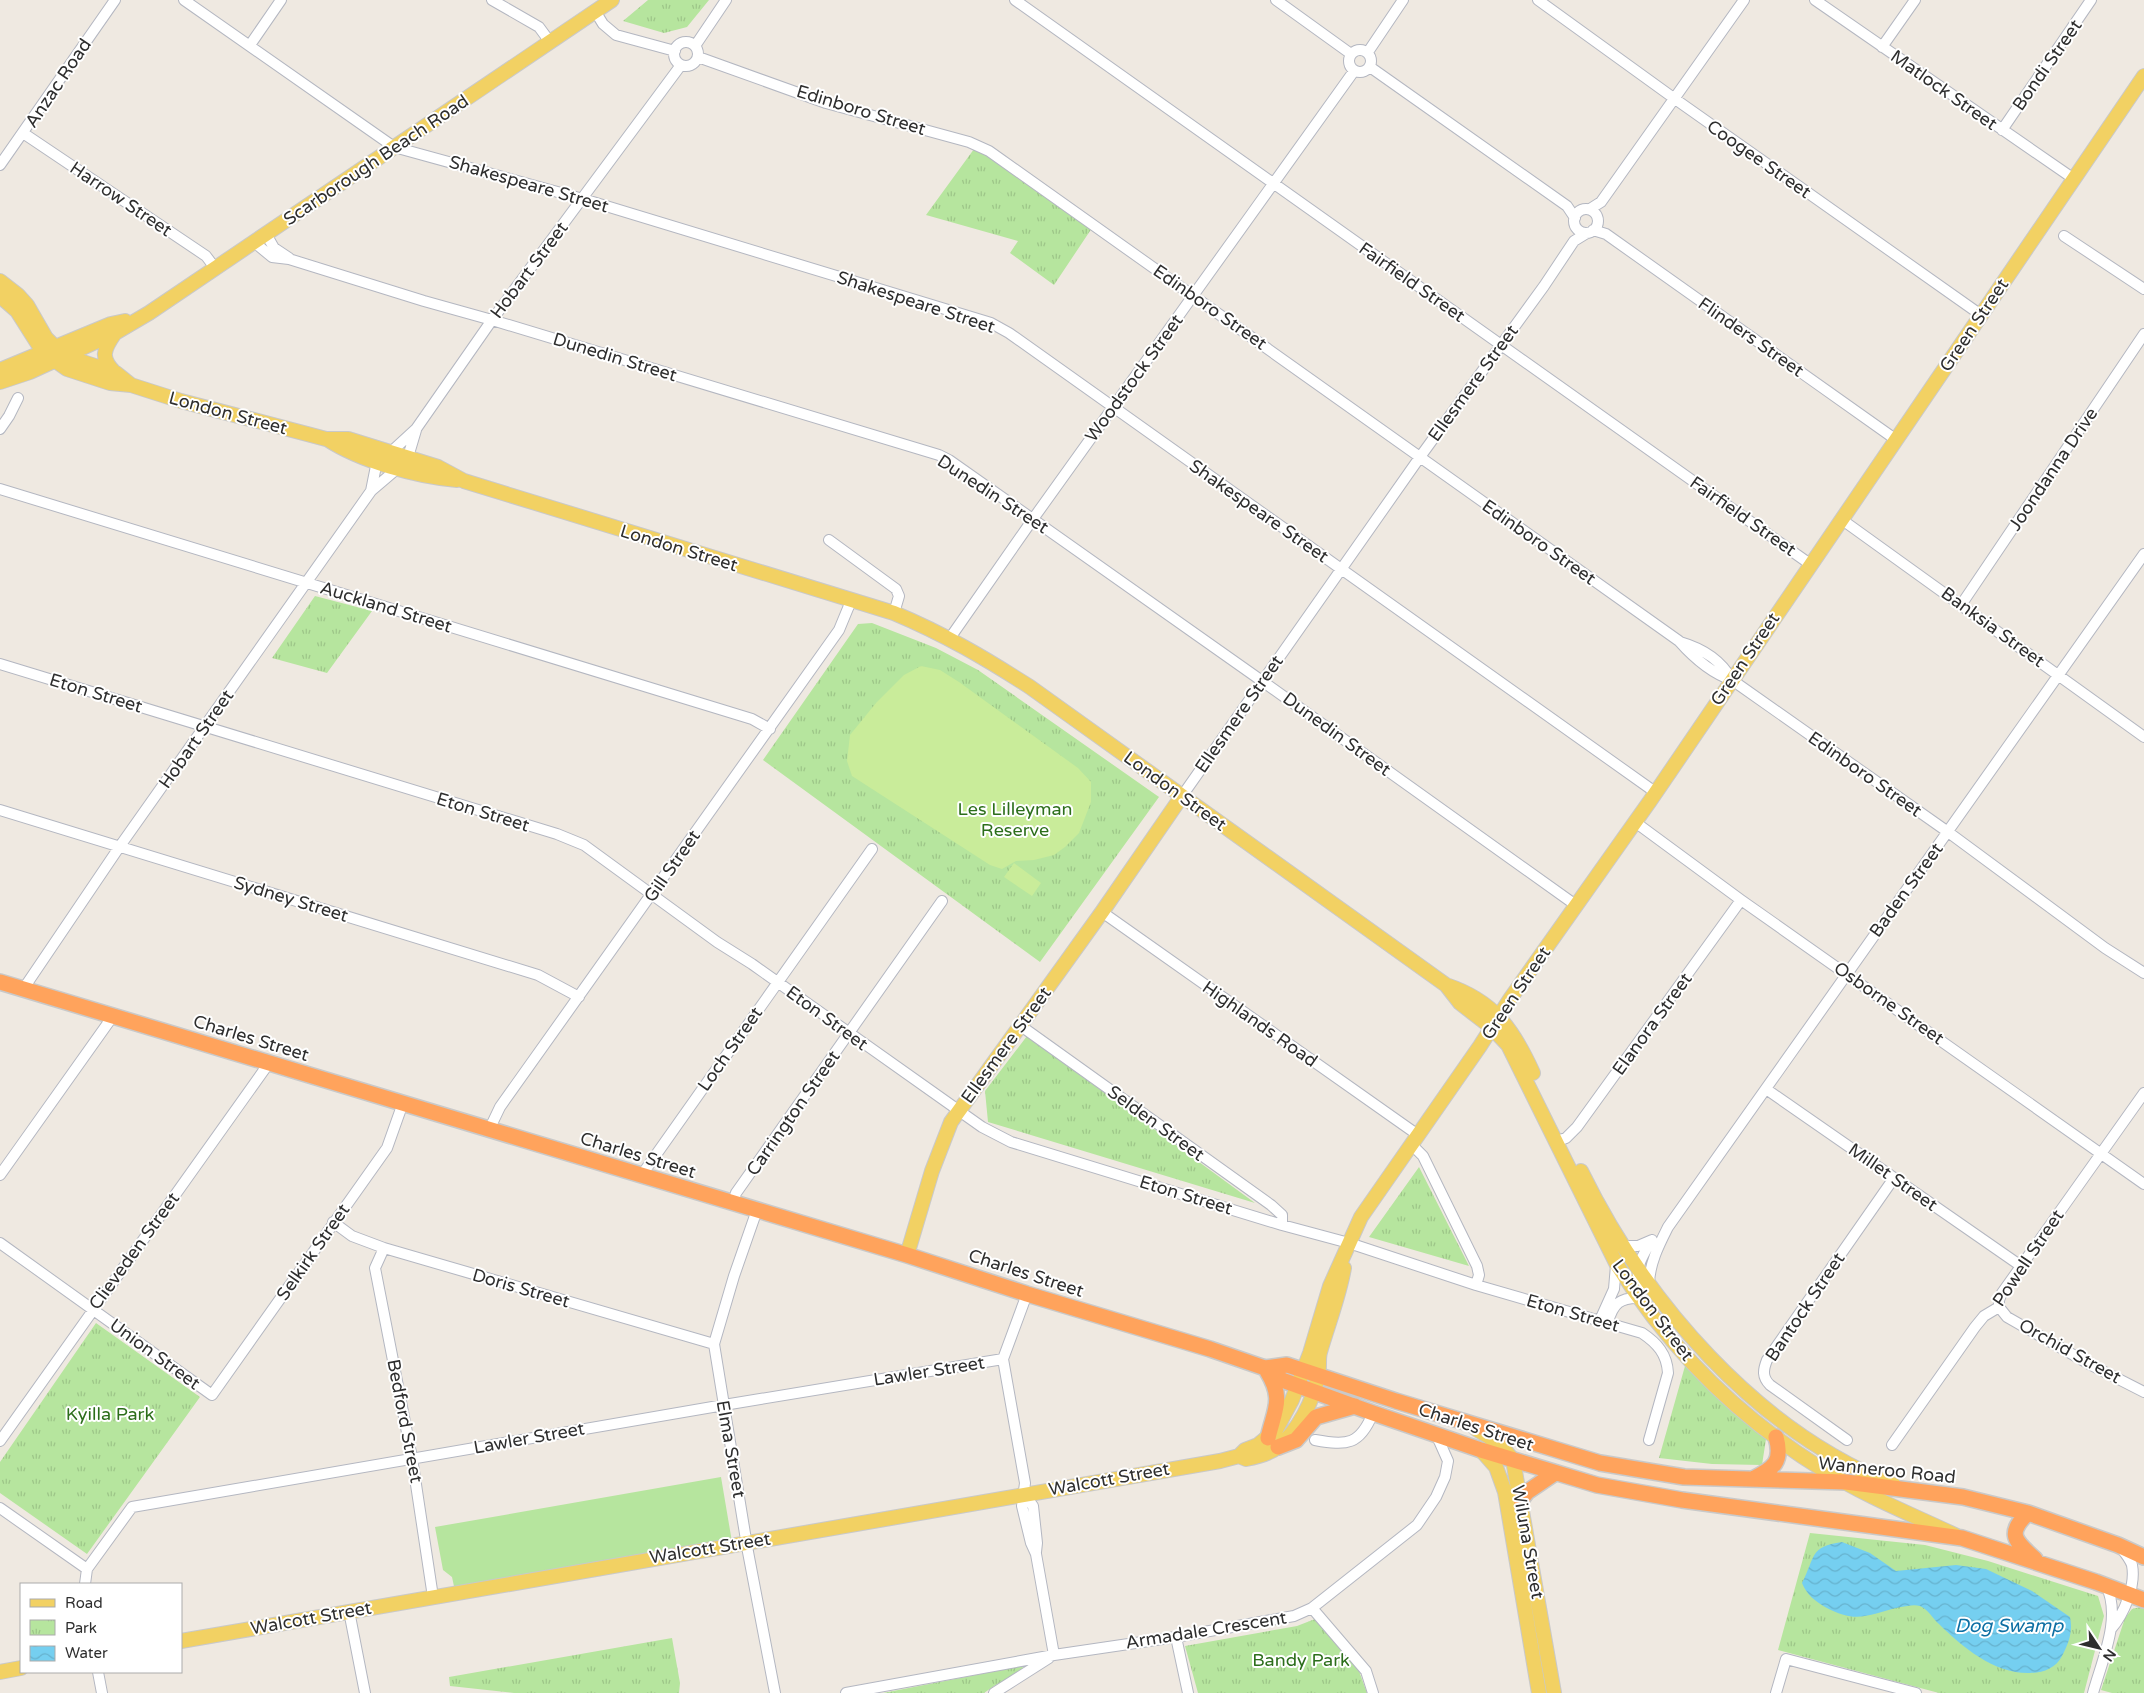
<svg xmlns="http://www.w3.org/2000/svg" width="2144" height="1693" viewBox="0 0 2144 1693" font-family="'Varela Round',sans-serif">
	<defs>
		<pattern id="park-tufts" width="24" height="20" patternUnits="userSpaceOnUse" patternTransform="scale(1.25)"><rect width="24" height="20" fill="#b6e59e"/><path d="M3 7l-1-3M5 7V3M7 7l1-3M15 17l-1-3M17 17v-4M19 17l1-3" fill="none" stroke="#9dc588"/></pattern>
		<pattern id="water-waves" width="16" height="10" patternUnits="userSpaceOnUse" patternTransform="scale(1.25)"><rect width="16" height="10" fill="#75cff0"/><path d="M0 5q4-4 8 0t8 0" fill="none" stroke="#66b2ce"/></pattern>
	</defs>
	<rect width="100%" height="100%" fill="#efe9e1"/>
	<path fill="#b6e59e" d="M721,1477L732,1542L455,1591L452,1577L443,1570L435,1527Z"/>
	<path fill="url(#park-tufts)" d="M648,0H709L687,27L664,33L623,21Z
		M974,149L983,152L1092,228L1054,285L1010,253L1018,241L926,215Z
		M315,596L372,611L327,673L272,658Z
		M872,623L936,648L978,670L1159,797L1040,962L763,760L858,624Z
		M1027,1036L1255,1203L988,1122L985,1091Z
		M1419,1167L1469,1266L1369,1237Z
		M96,1323L200,1397L87,1554L0,1493V1462Z
		M1685,1366L1766,1439L1762,1465L1712,1464L1659,1458Z
		M1810,1533L1925,1545L1988,1561L2098,1596L2104,1616L2084,1693H1939L1778,1650Z
		M2144,1606V1693H2112L2101,1690L2125,1618L2132,1609Z
		M1315,1619L1359,1671L1367,1693H1198L1185,1646L1297,1626Z
		M672,1638L680,1683L679,1693H514L450,1686L449,1677Z
		M1022,1666L1024,1670L994,1686L984,1693H883Z"/>
	<path fill="#c9ec9a" d="M921,666L940,670L959,682L1078,768L1091,782V802L1079,833L1065,847L1054,855L1034,860L1016,861L1002,869L990,865L852,776L847,761L850,735L876,703L904,675Z
		M1014,863L1041,883L1032,896L1004,877Z"/>
	<path fill="url(#water-waves)" d="M1842,1542L1870,1553L1896,1571L1956,1565L1986,1569L2032,1591L2070,1617C2073,1631 2069,1643 2062,1656C2056,1668 2043,1673 2030,1673C1995,1674 1963,1648 1939,1624C1933,1619 1928,1609 1920,1606C1914,1604 1907,1606 1901,1607C1868,1614 1858,1625 1825,1607C1814,1600 1807,1595 1802,1583C1816,1556 1809,1547 1842,1542Z"/>
	<g fill="none" stroke-linecap="round" stroke-linejoin="round">
		<defs>
			<path id="minor" d="M184,0L394,147L583,199L991,323L1009,333L1655,792
				M492,0L539,27L550,42
				M1015,0L1810,564
				M1276,0L1351,54
				M1538,0L1675,99L1981,315
				M1815,0L2074,179
				M595,11L603,24L616,35L675,51
				M674 54a12 12 0 1 1 24 0a12 12 0 1 1-24 0Z
				M250,45L281,0
				M695,46L726,0
				M1882,47L1915,0
				M1349 61a11 11 0 1 1 22 0a11 11 0 1 1-22 0Z
				M1368,52L1403,0
				M698,57L826,103L969,142L989,151L1679,641C1694,658 1711,673 1732,680L1948,832L2105,948L2144,973
				M1370,67L1567,206L1575,218
				M2002,130L2091,0
				M23,133L206,256L215,268
				M0,165L115,0
				M1590,209L1601,202L1744,0
				M1574 221a12 12 0 1 1 24 0a12 12 0 1 1-24 0Z
				M1593,230L1606,234L1895,439
				M266,234L274,248L289,258
				M2064,236L2144,289
				M254,242L272,257L289,259L424,301L492,320L939,455L949,460L1262,681L1577,906
				M0,429L9,416L18,398
				M391,452L416,429L492,320L681,65
				M408,457L416,430
				M0,489L752,719L770,729
				M371,491L377,461
				M1841,519L2144,737
				M829,540L896,589L899,596L894,613
				M1961,605L2144,334
				M950,638L1033,519L1354,71
				M1680,642C1701,648 1721,660 1732,680
				M0,664L557,834L584,845L717,942L752,964L982,1127L1011,1142L1282,1225L1349,1243L1476,1285L1642,1333C1657,1343 1667,1354 1668,1373L1649,1440
				M1182,796L1420,457L1544,286L1574,241L1587,233
				M0,810L538,975L579,997
				M1635,822L1741,900L2144,1184
				M1102,912L1418,1135
				M24,988L120,846L371,491L398,468
				M1021,1026L1271,1205L1282,1215V1225
				M1766,1089L2021,1266
				M489,1130L500,1107L839,630L851,601
				M1557,1141L1566,1138L1577,1127L1741,900
				M1412,1145L1423,1156L1477,1266L1479,1275L1476,1285
				M0,1175L113,1016
				M641,1176L872,849
				M733,1203L736,1193L942,901
				M757,1210L734,1276L714,1344L748,1552L775,1693
				M333,1222L352,1236L384,1248L714,1344
				M0,1243L212,1395L387,1148L403,1103
				M1625,1246H1638L1652,1240
				M384,1248L375,1268L412,1458L433,1597
				M1649,1283C1650,1262 1659,1245 1668,1227L2144,554
				M1027,1294L1003,1359L1025,1483L1022,1506L1031,1543L1036,1554L1054,1655
				M1642,1298C1635,1269 1636,1266 1652,1240
				M1999,1307L2007,1317L2091,1365L2144,1392
				M1600,1320L1614,1289L1616,1265
				M1608,1322C1613,1304 1620,1297 1640,1298
				M1315,1440C1347,1446 1360,1445 1373,1413
				M1847,1440L1770,1385C1762,1377 1763,1370 1767,1360L1894,1178
				M0,1441L269,1063
				M1892,1445L1975,1327L1984,1316L1999,1307V1300L2002,1293L2144,1093
				M1024,1494L1033,1506L1037,1543L1036,1552
				M0,1508L87,1569
				M85,1584L87,1569L132,1507L724,1405L1003,1359
				M1312,1608L1366,1671L1373,1693
				M349,1611L365,1693
				M2111,1629C2124,1614 2136,1586 2132,1565C2130,1559 2125,1553 2121,1548
				M1176,1637L1188,1693
				M98,1672L102,1693
				M846,1693L1054,1655L1176,1637L1294,1616L1312,1608L1417,1525L1436,1497L1445,1477L1448,1461L1436,1434
				M994,1693L1049,1658
				M1776,1693L1786,1659L1916,1693
				M2093,1693C2102,1660 2122,1618 2106,1585"/>
			<path id="major" d="M0,281L18,295L27,305L46,338L55,347L77,360L116,373L131,385
				M0,296L17,311L43,352L67,369L110,383L131,385L181,401L311,435L326,439H348L438,467L464,481L894,613C944,634 985,658 1030,687L1446,985L1460,1003L1491,1027L1508,1045L1616,1263C1668,1347 1738,1417 1822,1469C1864,1495 1910,1514 1955,1535
				M115,333C103,350 100,358 115,373
				M0,370L111,324L125,321
				M0,382L30,372L115,333L149,313L612,0
				M327,439C360,461 418,477 457,480
				M1446,985C1494,1001 1513,1029 1533,1073
				M1581,1171C1645,1302 1756,1431 1894,1485
				M907,1255L932,1171L951,1122L1102,912L1182,796
				M1476,1429C1491,1437 1503,1446 1513,1460L1554,1693
				M1481,1450L1496,1467L1505,1492L1539,1693
				M1239,1456L1246,1459C1257,1457 1269,1454 1278,1447C1298,1431 1314,1400 1318,1375C1320,1367 1318,1359 1320,1352C1328,1324 1339,1297 1344,1268
				M181,1641L1220,1461L1239,1456L1245,1450L1258,1445L1276,1430L1292,1400L1310,1353L1330,1286L1361,1217L1480,1046L1510,999L1650,801L2144,76
				M0,1672L21,1668"/>
			<path id="highway" d="M0,982L907,1255L1027,1294L1210,1349L1265,1368L1282,1380L1373,1413L1481,1450L1597,1485L1682,1500L1962,1538L2096,1582L2144,1600
				M1265,1368L1287,1365L1396,1401L1600,1463L1684,1477L1846,1482L1963,1497L2028,1513L2118,1545L2144,1557
				M1267,1371C1284,1399 1275,1408 1268,1438
				M1278,1447L1296,1440L1316,1417L1355,1406
				M1753,1479C1774,1468 1783,1462 1776,1437
				M1521,1500L1527,1492L1555,1473
				M2028,1513C2006,1534 2015,1541 2035,1559"/>
		</defs>
		<use href="#minor" stroke="#b4b7c1" stroke-width="12"/>
		<use href="#major" stroke="#c9c9c9" stroke-width="16"/>
		<use href="#highway" stroke="#c9c9c9" stroke-width="18"/>
		<use href="#minor" stroke="#fff" stroke-width="10"/>
		<use href="#major" stroke="#f2d163" stroke-width="14"/>
		<use href="#highway" stroke="#ffa35c" stroke-width="15"/>
	</g>
	<g text-anchor="middle" dominant-baseline="central" stroke-width="4" stroke-linejoin="round" paint-order="stroke">
		<g font-size="18" fill="#2e2e2e" stroke="#fff">
			<text transform="translate(2047 65) rotate(-55)">Bondi Street</text>
			<text transform="translate(58 83) rotate(-56)">Anzac Road</text>
			<text transform="translate(1944 90) rotate(35)">Matlock Street</text>
			<text transform="translate(861 110) rotate(17)">Edinboro Street</text>
			<text transform="translate(1759 159) rotate(35)">Coogee Street</text>
			<text transform="translate(376 160) rotate(-34)">Scarborough Beach Road</text>
			<text transform="translate(529 184) rotate(16)">Shakespeare Street</text>
			<text transform="translate(121 199) rotate(34)">Harrow Street</text>
			<text transform="translate(529 270) rotate(-53)">Hobart Street</text>
			<text transform="translate(1412 282) rotate(35)">Fairfield Street</text>
			<text transform="translate(916 302) rotate(18)">Shakespeare Street</text>
			<text transform="translate(1210 307) rotate(35)">Edinboro Street</text>
			<text transform="translate(1974 325) rotate(-56)">Green Street</text>
			<text transform="translate(1751 337) rotate(35)">Flinders Street</text>
			<text transform="translate(615 357) rotate(17)">Dunedin Street</text>
			<text transform="translate(1134 378) rotate(-54)">Woodstock Street</text>
			<text transform="translate(1473 383) rotate(-54)">Ellesmere Street</text>
			<text transform="translate(228 413) rotate(15)">London Street</text>
			<text transform="translate(2053 469) rotate(-56)">Joondanna Drive</text>
			<text transform="translate(993 494) rotate(33)">Dunedin Street</text>
			<text transform="translate(1259 511) rotate(35)">Shakespeare Street</text>
			<text transform="translate(1743 516) rotate(35)">Fairfield Street</text>
			<text transform="translate(1539 542) rotate(35)">Edinboro Street</text>
			<text transform="translate(679 548) rotate(17)">London Street</text>
			<text transform="translate(386 607) rotate(17)">Auckland Street</text>
			<text transform="translate(1993 627) rotate(36)">Banksia Street</text>
			<text transform="translate(1745 659) rotate(-56)">Green Street</text>
			<text transform="translate(96 693) rotate(17)">Eton Street</text>
			<text transform="translate(1239 714) rotate(-55)">Ellesmere Street</text>
			<text transform="translate(1337 734) rotate(36)">Dunedin Street</text>
			<text transform="translate(196 739) rotate(-55)">Hobart Street</text>
			<text transform="translate(1865 774) rotate(35)">Edinboro Street</text>
			<text transform="translate(1175 791) rotate(36)">London Street</text>
			<text transform="translate(483 812) rotate(17)">Eton Street</text>
			<text transform="translate(672 866) rotate(-55)">Gill Street</text>
			<text transform="translate(1906 890) rotate(-54)">Baden Street</text>
			<text transform="translate(291 899) rotate(17)">Sydney Street</text>
			<text transform="translate(1516 993) rotate(-56)">Green Street</text>
			<text transform="translate(1889 1003) rotate(35)">Osborne Street</text>
			<text transform="translate(827 1018) rotate(36)">Eton Street</text>
			<text transform="translate(1260 1024) rotate(35)">Highlands Road</text>
			<text transform="translate(1652 1024) rotate(-54)">Elanora Street</text>
			<text transform="translate(251 1038) rotate(17)">Charles Street</text>
			<text transform="translate(1006 1045) rotate(-54)">Ellesmere Street</text>
			<text transform="translate(730 1049) rotate(-55)">Loch Street</text>
			<text transform="translate(793 1113) rotate(-55)">Carrington Street</text>
			<text transform="translate(1156 1123) rotate(36)">Selden Street</text>
			<text transform="translate(638 1155) rotate(17)">Charles Street</text>
			<text transform="translate(1893 1177) rotate(35)">Millet Street</text>
			<text transform="translate(1186 1195) rotate(17)">Eton Street</text>
			<text transform="translate(134 1251) rotate(-54)">Clieveden Street</text>
			<text transform="translate(313 1252) rotate(-55)">Selkirk Street</text>
			<text transform="translate(2028 1258) rotate(-56)">Powell Street</text>
			<text transform="translate(1026 1273) rotate(18)">Charles Street</text>
			<text transform="translate(521 1288) rotate(16)">Doris Street</text>
			<text transform="translate(1805 1307) rotate(-56)">Bantock Street</text>
			<text transform="translate(1653 1310) rotate(53)">London Street</text>
			<text transform="translate(1573 1313) rotate(16)">Eton Street</text>
			<text transform="translate(2070 1351) rotate(29)">Orchid Street</text>
			<text transform="translate(155 1354) rotate(36)">Union Street</text>
			<text transform="translate(929 1371) rotate(-9)">Lawler Street</text>
			<text transform="translate(405 1421) rotate(79)">Bedford Street</text>
			<text transform="translate(1476 1427) rotate(18)">Charles Street</text>
			<text transform="translate(529 1438) rotate(-10)">Lawler Street</text>
			<text transform="translate(731 1449) rotate(80)">Elma Street</text>
			<text transform="translate(1887 1470) rotate(6)">Wanneroo Road</text>
			<text transform="translate(1109 1479) rotate(-10)">Walcott Street</text>
			<text transform="translate(1528 1542) rotate(80)">Wiluna Street</text>
			<text transform="translate(710 1548) rotate(-9)">Walcott Street</text>
			<text transform="translate(311 1618) rotate(-10)">Walcott Street</text>
			<text transform="translate(1206 1630) rotate(-9)">Armadale Crescent</text>
		</g>
		<g font-size="18" fill="#2c6e1b" stroke="#fff">
			<text x="1015" y="809">Les Lilleyman<tspan x="1015" dy="21">Reserve</tspan></text>
			<text x="110" y="1414">Kyilla Park</text>
			<text x="1301" y="1660">Bandy Park</text>
		</g>
		<g font-size="19" font-style="italic" fill="#0d6fa3" stroke="#fff">
			<text x="2009" y="1626">Dog Swamp</text>
		</g>
	</g>
	<rect x="20" y="1583" width="162" height="90" fill="#ffffff" stroke="#ababab"/>
	<rect x="30" y="1599" width="25" height="8" fill="#f2d163" stroke="#ababab"/>
	<text x="65" y="1608" font-size="15" fill="#2e2e2e">Road</text>
	<rect x="30" y="1620" width="25" height="15" fill="url(#park-tufts)" stroke="#ababab"/>
	<text x="65" y="1633" font-size="15" fill="#2e2e2e">Park</text>
	<rect x="30" y="1646" width="25" height="15" fill="url(#water-waves)" stroke="#ababab"/>
	<text x="65" y="1658" font-size="15" fill="#2e2e2e">Water</text>
	<g transform="translate(2099 1648) rotate(125)" stroke="#ffffff" stroke-width="4" paint-order="stroke">
	<path d="M0-4L9 19L0 12L-9 19Z" fill="#2e2e2e"/>
	<text y="-8" font-size="14" font-weight="bold" text-anchor="middle" fill="#2e2e2e">N</text>
	</g>
</svg>
